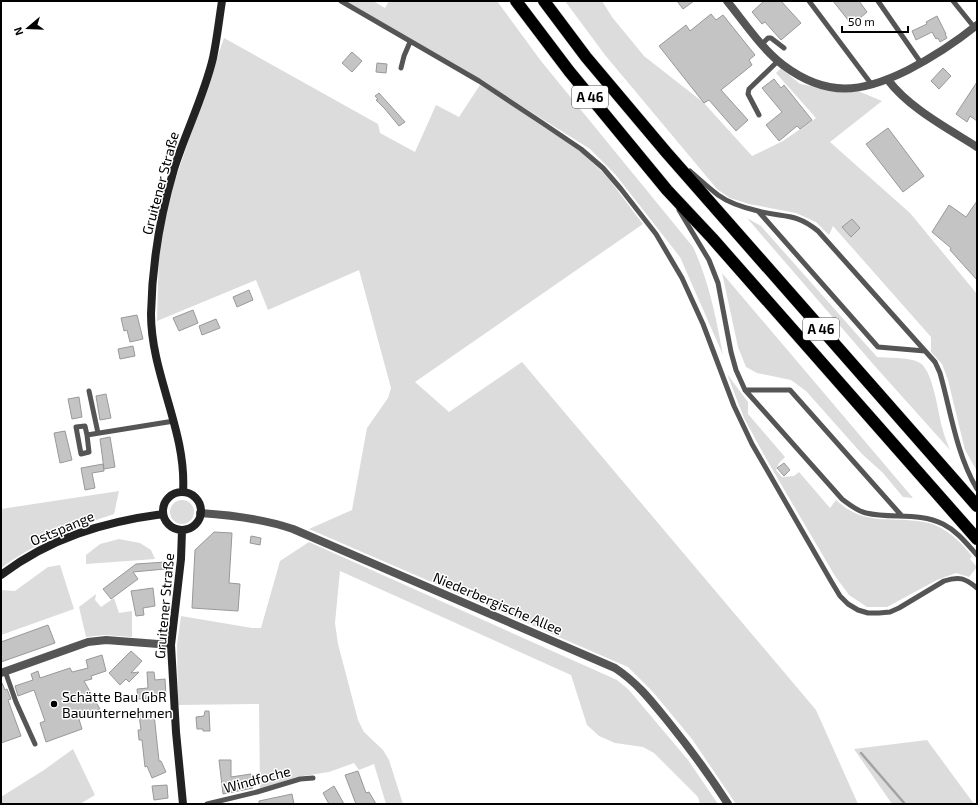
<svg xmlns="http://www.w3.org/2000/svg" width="978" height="805" viewBox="0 0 978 805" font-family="'Exo 2',sans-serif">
	<rect width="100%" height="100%" fill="#fff"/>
	<path fill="#dcdcdc" d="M345,1H373L385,8L389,1H497L541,61L693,247C709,281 716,318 723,355L680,257L615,174L590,149L458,66Z
		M565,1H602L612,17L644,56L704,103L752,156L783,141L816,118L776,73L781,68L800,84L827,89L858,91L882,101L830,142L910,213L977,294V471L965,450L948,380L942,364L931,352V337L833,226L829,235L816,222L796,213L749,204L730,198L717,189L605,55Z
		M224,38L378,124L380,133L415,152L436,105L459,117L480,85C524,113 573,139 608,178C620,193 631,209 643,224L415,382L449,412L522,362L816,710L858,804H736L692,739L653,692L628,667L309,529L352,510L367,428L388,398L391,388L359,270L268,310L256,280L157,321L159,247L170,195Z
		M747,218L761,226L877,357C889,358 911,357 920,363C933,371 938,412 942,427C944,435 947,443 950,450L873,364Z
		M722,273L913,498L903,497L883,473L862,454L806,391L791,380L757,373L746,367L738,347Z
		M727,374L748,402V414L785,457L779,463L776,470L782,477L794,476L799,472L830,508L836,500C863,525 884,517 917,521C924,522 931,523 937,526C952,533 962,544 972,556L970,559L977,567L969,577L956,573L937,580L887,607H867L849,595L835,576L768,462L744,418Z
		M119,491L114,514C74,527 35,543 1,568V509Z
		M170 512a12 12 0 1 1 24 0a12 12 0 1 1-24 0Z
		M119,539L140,543L151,550L155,559L86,564V555L100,544Z
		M309,542L617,680L629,690L688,760L718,804H700L698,797L654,753L643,747L615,743L599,736L587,725L571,675L340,571L335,623L338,644L358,720L364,732L383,750L389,760L403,804H386L374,764L359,770L354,763L329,772L296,777L260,789L259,704L178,705L177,645L181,616L252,628H261L280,561Z
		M60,565L74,609L1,635V590L15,591L48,567Z
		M96,594L95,600L101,607L114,598L119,613L132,611V637L104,635L86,637L79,607Z
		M927,740L974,804H892L854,749Z
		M73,749L95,795L80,804H1V797L44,770Z"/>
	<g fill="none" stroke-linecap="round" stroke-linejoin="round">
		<path stroke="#a3a3a3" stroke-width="2.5" d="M861,753L905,804"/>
	</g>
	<path fill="#c4c4c4" stroke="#999" d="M677,1H694L683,9Z
		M764,1H781L801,23L781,40L765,22L762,24L752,12Z
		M833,1H859L867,12L852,25Z
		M711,14L716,20L723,15L755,55L749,60L752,65L721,90L748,120L736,131L709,100L704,103L659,46L686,25L690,31Z
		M937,16L946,34H945L947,38L940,42L938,38L936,39L932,32L916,40L912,31L927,24L926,22Z
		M352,52L362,61L352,72L342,63Z
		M377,63L387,64L386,73L376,72Z
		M943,68L951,76L939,89L931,81Z
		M774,79L781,88L784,85L812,120L800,129L797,126L779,141L766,125L782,112L762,88Z
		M977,82V121L970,116L967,122L956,114Z
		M379,93L405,122L399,126L385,109L376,100L378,99L375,96Z
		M888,128L924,176L903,192L866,144Z
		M977,201V280L950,250L951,248L932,232L949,205L966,217Z
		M852,219L860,228L851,237L842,227Z
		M249,290L253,300L237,307L233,297Z
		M193,310L198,323L179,331L173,318Z
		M137,315L143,339L130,342L127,330L124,331L121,318Z
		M216,319L220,328L202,335L199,326Z
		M133,346L135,356L120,359L118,349Z
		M106,394L111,418L100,420L96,396Z
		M79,397L82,417L72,419L68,399Z
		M65,431L72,460L60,463L54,433Z
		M110,437L115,467L104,469L100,439Z
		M784,463L790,470L784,476L777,468Z
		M103,464L104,471L92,473L95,488L85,490L81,468Z
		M214,532L232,533L229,583L240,584L238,611L192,608L195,550Z
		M251,536L261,538L260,545L250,543Z
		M166,562L165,569L133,572L138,579L111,599L103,589L136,564Z
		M153,588L155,606L143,608L144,615L136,616L131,591Z
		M48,625L55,643L1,662V642Z
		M131,651L142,661L131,673L139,672L129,682L126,679L120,685L109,673Z
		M102,655L106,671L91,676L92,679L84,681L100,709L78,716L82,729L46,742L40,723L45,721L34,690L18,696L15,686L33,680L31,674L38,671L40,678L70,668L72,672L88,668L86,660Z
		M147,672H154L155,680L165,679L166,697L138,699L137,689L148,688Z
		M1,683H2L5,690L7,689L11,699L8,700L21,736L1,743Z
		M205,711H209L210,731H203V729H197L196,717L204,716Z
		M154,714L159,761H161L166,772L152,778L147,766L145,767L142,740H139L138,730H141L139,715Z
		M219,760H231V777L251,774L253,788L223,794Z
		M358,771L366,793L369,792L376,804H356L345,775Z
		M167,785L168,798L154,800L152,786Z
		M334,786L344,804H329L323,793Z
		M292,794L294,804H259V801Z"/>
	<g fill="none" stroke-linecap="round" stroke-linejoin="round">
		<defs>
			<path id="highway" d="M516,1L569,71L667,190L712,238L977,539
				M544,1L586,57L666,152L977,506"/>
		</defs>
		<use href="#highway" stroke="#dbdbdb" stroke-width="13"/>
		<path stroke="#555" stroke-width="5" d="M341,1L479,81L541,122L581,149L603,168L621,189L656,234L682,278L703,324L734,406L752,444L831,581L840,596L848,604L858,610L868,613H879L890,612L899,608L944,581C959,576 965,578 977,588
			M809,1L872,85
			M878,1L921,63
			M953,1L974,27
			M762,44L768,38H771L784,48
			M401,68L404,56L410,42
			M759,115L748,94L749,89L778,61
			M690,171C699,179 708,187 718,195C729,203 745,208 758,211C783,218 795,212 818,231L935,362L940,373C951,412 956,453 977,489
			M679,210L709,260L718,283L731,352L736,370L745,390L842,499C850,505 857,511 866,513C892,519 919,512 943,524C957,531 967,544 977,555
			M759,212L878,347L925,351
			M745,390H790L901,515
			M89,391L98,433
			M87,435L89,452L81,454L76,427L85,426L87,435L174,421
			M5,671L16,702L35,744
			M207,804L257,792L300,779L313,778"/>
		<path stroke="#555" stroke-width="8" d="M727,1C744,22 762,49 783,65C827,98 862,93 908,70C933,57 956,42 977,25
			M888,80C909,108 947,128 977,147
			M200,513C231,515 264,519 293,529L615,668C639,684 652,702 670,724C691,750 710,776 728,804
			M1,673L88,642L106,640L171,645"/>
		<path stroke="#222" stroke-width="8" d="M183,492C187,431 151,375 151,314C152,265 160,216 174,169C186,131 204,96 213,58C217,39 219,20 222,1
			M163 511a19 19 0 1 1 38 0a19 19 0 1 1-38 0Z
			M182,530L181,559L171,645L176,732L183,804
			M1,575C50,538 103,522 163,514"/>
		<use href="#highway" stroke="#000" stroke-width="12"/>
	</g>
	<circle fill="#000" stroke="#fff" stroke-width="1.5" cx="54" cy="704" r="4"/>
	<g text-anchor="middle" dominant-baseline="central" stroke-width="3" stroke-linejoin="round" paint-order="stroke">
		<g fill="#fff" stroke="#4c4c4c" stroke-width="1">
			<rect x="572" y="86" width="36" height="22" rx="3"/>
			<rect x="803" y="318" width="36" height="22" rx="3"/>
		</g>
		<g font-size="13" font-weight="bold" fill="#000">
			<text x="590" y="97">A 46</text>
			<text x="821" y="329">A 46</text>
		</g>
		<g font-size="14" fill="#000" stroke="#fff">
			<text transform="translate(160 183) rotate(-75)">Gruitener Straße</text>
			<text transform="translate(62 528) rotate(-23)">Ostspange</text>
			<text transform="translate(498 603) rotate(23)">Niederbergische Allee</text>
			<text transform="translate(164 606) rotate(-85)">Gruitener Straße</text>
			<text transform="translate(257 779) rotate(-15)">Windfoche</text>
		</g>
		<g font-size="14" fill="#000" stroke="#fff" text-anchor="start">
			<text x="62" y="696">Schätte Bau GbR<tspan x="62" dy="16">Bauunternehmen</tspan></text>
		</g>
	</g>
	<rect width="978" height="805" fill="none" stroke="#000000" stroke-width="4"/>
	<g transform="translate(28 28) rotate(251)" stroke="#ffffff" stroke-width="3" paint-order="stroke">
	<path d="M0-3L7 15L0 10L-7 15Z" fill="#000000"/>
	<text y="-6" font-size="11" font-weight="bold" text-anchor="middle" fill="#000000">N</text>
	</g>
	<path d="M842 26v6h66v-6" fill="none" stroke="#000000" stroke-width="2"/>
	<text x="848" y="26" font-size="12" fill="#000000" stroke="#ffffff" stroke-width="3" paint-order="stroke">50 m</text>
</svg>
